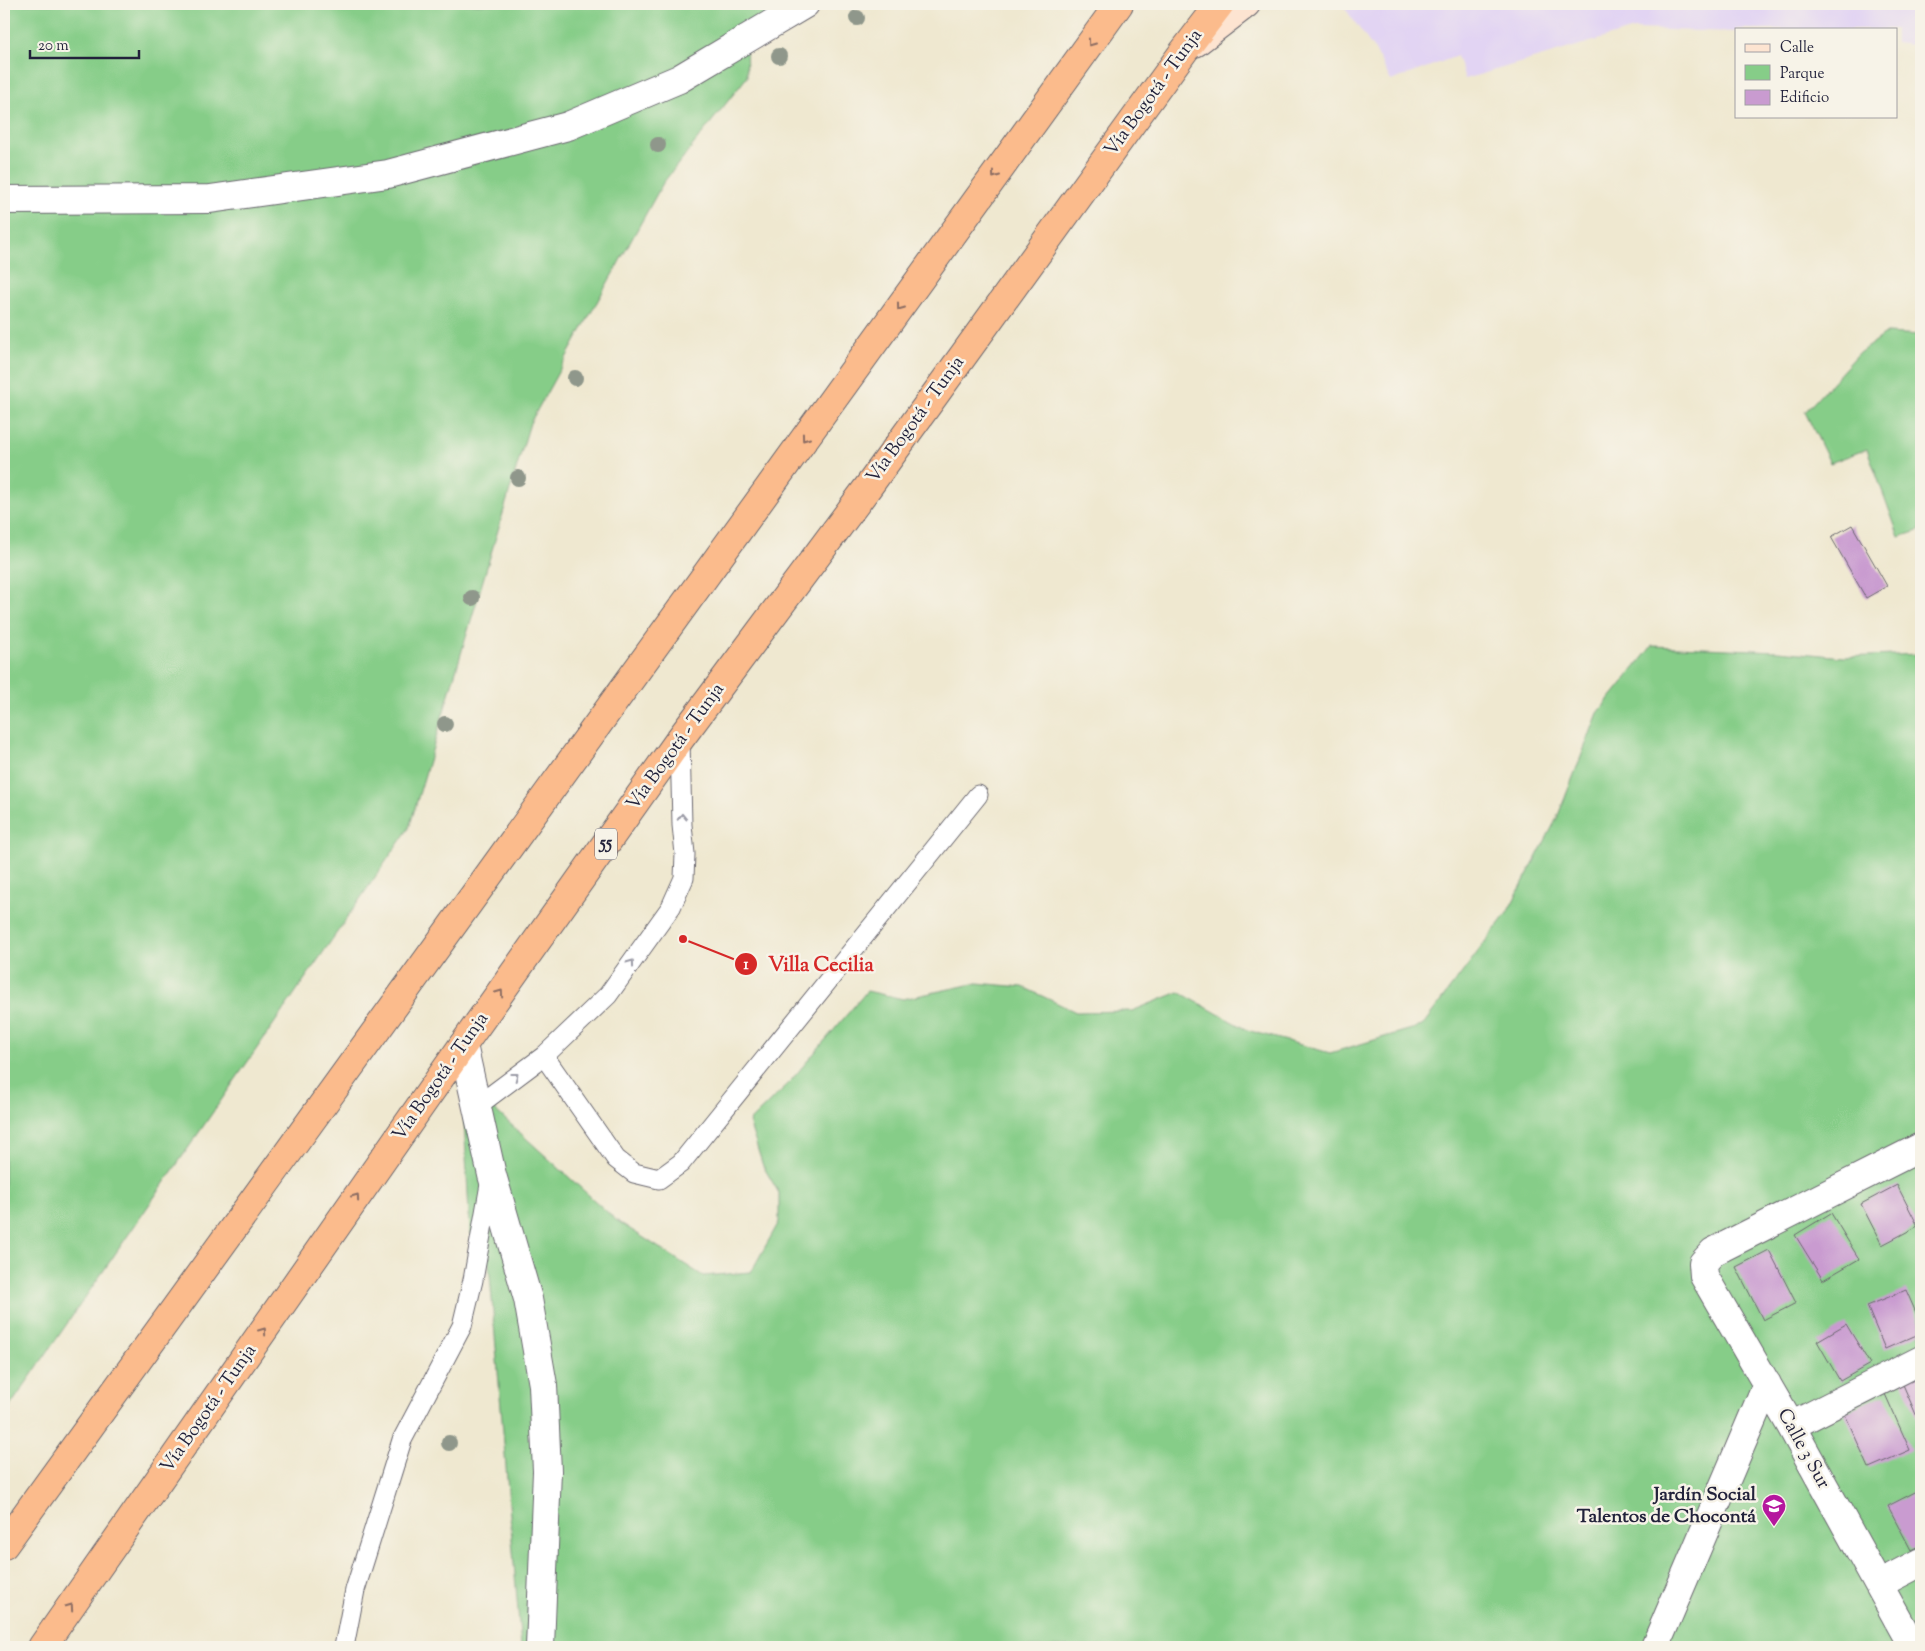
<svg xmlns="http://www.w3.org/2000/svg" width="1925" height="1651" viewBox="0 0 1925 1651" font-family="'Sorts Mill Goudy',serif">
	<rect width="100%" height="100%" fill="#f7f3e8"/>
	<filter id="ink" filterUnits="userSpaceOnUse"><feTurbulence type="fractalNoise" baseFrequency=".02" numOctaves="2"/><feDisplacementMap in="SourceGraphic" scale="10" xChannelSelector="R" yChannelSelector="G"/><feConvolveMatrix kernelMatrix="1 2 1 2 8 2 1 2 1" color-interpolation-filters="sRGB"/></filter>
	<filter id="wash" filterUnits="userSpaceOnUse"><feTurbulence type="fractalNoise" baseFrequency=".0096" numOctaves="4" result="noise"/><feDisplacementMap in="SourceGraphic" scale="20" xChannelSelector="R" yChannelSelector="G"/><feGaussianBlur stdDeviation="1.12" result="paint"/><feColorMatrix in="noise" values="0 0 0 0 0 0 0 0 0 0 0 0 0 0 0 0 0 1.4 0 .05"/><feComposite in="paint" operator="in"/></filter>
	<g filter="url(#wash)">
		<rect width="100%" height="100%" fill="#efe8d0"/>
		<path fill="#e2d4f3" d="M1342,4H1921V46L1896,43V29H1736V32L1634,29L1465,79L1457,56L1391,81L1376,52Z"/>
		<path fill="#86cd88" stroke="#547862" d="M4,4H802L746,40L747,77L663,183L530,423L409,828L4,1415Z
			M1887,333L1921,335V530L1899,537L1867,449L1830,463L1805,412L1859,353Z
			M1652,646L1778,651L1844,657L1921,654V1647H521L489,1264L470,1233L462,1080L616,1220L703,1276L751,1272L779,1222V1193L763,1166L749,1122L787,1085L867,991L903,999L977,983L1023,987L1076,1012L1132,1011L1179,992L1247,1030L1330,1053L1422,1026L1507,913L1557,818L1598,713Z"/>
		<g id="blocks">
			<path fill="#c99bd0" d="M1852,525L1887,586L1866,598L1831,537Z
				M1897,1185L1918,1226L1882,1245L1861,1204Z
				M1831,1213L1859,1259L1823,1280L1795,1235Z
				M1769,1250L1796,1303L1763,1320L1736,1267Z
				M1906,1290L1921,1324V1333L1885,1349L1867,1306Z
				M1846,1324L1870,1364L1840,1381L1817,1341Z
				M1921,1372V1426L1901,1380Z
				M1885,1394L1910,1450L1869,1468L1844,1412Z
				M1921,1489V1545L1911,1550L1888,1506Z"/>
		</g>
	</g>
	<g filter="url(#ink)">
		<use href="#blocks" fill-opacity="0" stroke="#6a676f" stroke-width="1"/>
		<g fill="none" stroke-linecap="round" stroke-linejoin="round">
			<defs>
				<path id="lane" d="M544,1056L616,1159L634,1173L659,1179L681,1163L978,795
					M477,1106L544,1056L608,995L671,907L684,878L685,854L682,825L680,739
					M344,1647L355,1590L402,1440L462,1326L473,1280L491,1179"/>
				<path id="street" d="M4,200L210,199L388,174L568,126L679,79L805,4
					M463,1045L492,1175L528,1299L543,1385L547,1471L540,1647
					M1791,1426L1921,1360
					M1879,1584L1921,1562
					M1655,1647L1767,1384
					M1913,1647L1791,1426L1704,1276L1703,1263L1713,1252L1921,1147"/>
				<path id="secondary" d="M1195,43L1246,4"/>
				<path id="highway" d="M4,1545L1119,4
					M42,1647L463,1045L680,739L868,487L1184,51L1220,4"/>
			</defs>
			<use href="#lane" stroke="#6a676f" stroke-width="21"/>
			<use href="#street" stroke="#6a676f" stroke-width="30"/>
			<use href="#secondary" stroke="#6a676f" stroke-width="30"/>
			<use href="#highway" stroke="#6a676f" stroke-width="30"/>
			<use href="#lane" stroke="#fff" stroke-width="19"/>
			<use href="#street" stroke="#fff" stroke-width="28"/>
			<use href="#secondary" stroke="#fde4d1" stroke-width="28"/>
			<use href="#highway" stroke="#fbbb8c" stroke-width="28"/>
		</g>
		<g fill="#8f978b">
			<circle cx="857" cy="18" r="8"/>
			<circle cx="779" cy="56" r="8"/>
			<circle cx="658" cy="145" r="8"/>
			<circle cx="575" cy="378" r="8"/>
			<circle cx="518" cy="478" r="8"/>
			<circle cx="472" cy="598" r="8"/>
			<circle cx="445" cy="724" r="8"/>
			<circle cx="449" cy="1443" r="8"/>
		</g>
		<defs><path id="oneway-chevron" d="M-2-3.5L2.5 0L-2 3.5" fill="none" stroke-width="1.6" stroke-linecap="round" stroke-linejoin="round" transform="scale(1.25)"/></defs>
		<g stroke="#8e6e64">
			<use href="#oneway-chevron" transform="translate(1091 43) rotate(126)"/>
			<use href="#oneway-chevron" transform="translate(995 175) rotate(126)"/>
			<use href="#oneway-chevron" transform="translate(900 307) rotate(126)"/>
			<use href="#oneway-chevron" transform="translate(805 438) rotate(126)"/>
			<use href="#oneway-chevron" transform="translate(500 993) rotate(-55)"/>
			<use href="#oneway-chevron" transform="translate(356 1197) rotate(-55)"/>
			<use href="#oneway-chevron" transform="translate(263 1331) rotate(-55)"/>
			<use href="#oneway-chevron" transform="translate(70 1607) rotate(-55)"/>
		</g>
		<g stroke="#9c9ca7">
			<use href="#oneway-chevron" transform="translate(682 817) rotate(-91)"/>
			<use href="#oneway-chevron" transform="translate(631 963) rotate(-54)"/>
			<use href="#oneway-chevron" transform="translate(515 1076) rotate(-37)"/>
		</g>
	</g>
	<defs>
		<symbol id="school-pin" viewBox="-11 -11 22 30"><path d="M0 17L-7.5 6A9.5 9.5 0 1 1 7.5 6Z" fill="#b5179e" stroke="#f7f3e8"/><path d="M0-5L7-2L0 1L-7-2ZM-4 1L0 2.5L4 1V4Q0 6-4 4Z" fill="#fff"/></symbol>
	</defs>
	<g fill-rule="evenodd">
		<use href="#school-pin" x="1760" y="1492" width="28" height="38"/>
	</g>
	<g text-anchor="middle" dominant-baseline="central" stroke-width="5" stroke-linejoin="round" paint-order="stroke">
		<rect fill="#f7f3e8" stroke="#62616f" stroke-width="1" x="595" y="828.5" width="22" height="31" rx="4"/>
		<g font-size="18" font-weight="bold" fill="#22223b">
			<text x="606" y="844">55</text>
		</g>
		<g font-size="19" fill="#22223b" stroke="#f7f3e8">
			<text transform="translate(1154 93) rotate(-54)">Vía Bogotá - Tunja</text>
			<text transform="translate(916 420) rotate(-54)">Vía Bogotá - Tunja</text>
			<text transform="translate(676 747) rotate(-54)">Vía Bogotá - Tunja</text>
			<text transform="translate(441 1077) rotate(-55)">Vía Bogotá - Tunja</text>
			<text transform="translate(209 1409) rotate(-55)">Vía Bogotá - Tunja</text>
			<text transform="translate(1803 1449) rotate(61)">Calle 3 Sur</text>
		</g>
		<g font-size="19" font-weight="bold" fill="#22223b" stroke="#f7f3e8" text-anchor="end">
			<text x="1756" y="1495">Jardín Social<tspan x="1756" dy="22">Talentos de Chocontá</tspan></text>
		</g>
	</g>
	<path fill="none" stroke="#d62828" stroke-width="2" d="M683 939L746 964"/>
	<g fill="#d62828" stroke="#f7f3e8" stroke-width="2">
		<circle cx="683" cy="939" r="5"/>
		<circle cx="746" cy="964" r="12"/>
	</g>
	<g font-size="15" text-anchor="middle" font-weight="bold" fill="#fff">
		<text x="746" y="969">1</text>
	</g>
	<g font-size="20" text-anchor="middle" font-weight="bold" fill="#d62828" stroke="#f7f3e8" stroke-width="5" stroke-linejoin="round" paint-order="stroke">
		<text x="821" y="971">Villa Cecilia</text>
	</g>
	<rect width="1925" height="1651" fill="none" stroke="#f7f3e8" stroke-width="20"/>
	<rect x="1735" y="28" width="162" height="90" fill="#f7f3e8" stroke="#a29fa3"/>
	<rect x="1745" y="44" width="25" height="8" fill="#fde4d1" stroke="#a29fa3"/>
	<text x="1780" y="52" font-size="15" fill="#22223b">Calle</text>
	<rect x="1745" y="65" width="25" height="15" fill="#86cd88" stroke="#a29fa3"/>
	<text x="1780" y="78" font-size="15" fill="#22223b">Parque</text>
	<rect x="1745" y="90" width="25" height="15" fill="#c99bd0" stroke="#a29fa3"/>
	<text x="1780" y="102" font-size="15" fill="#22223b">Edificio</text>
	<path d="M30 50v8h109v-8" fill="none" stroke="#22223b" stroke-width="2.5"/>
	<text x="38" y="50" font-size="15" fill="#22223b" stroke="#f7f3e8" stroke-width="4" paint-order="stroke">20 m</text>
</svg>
